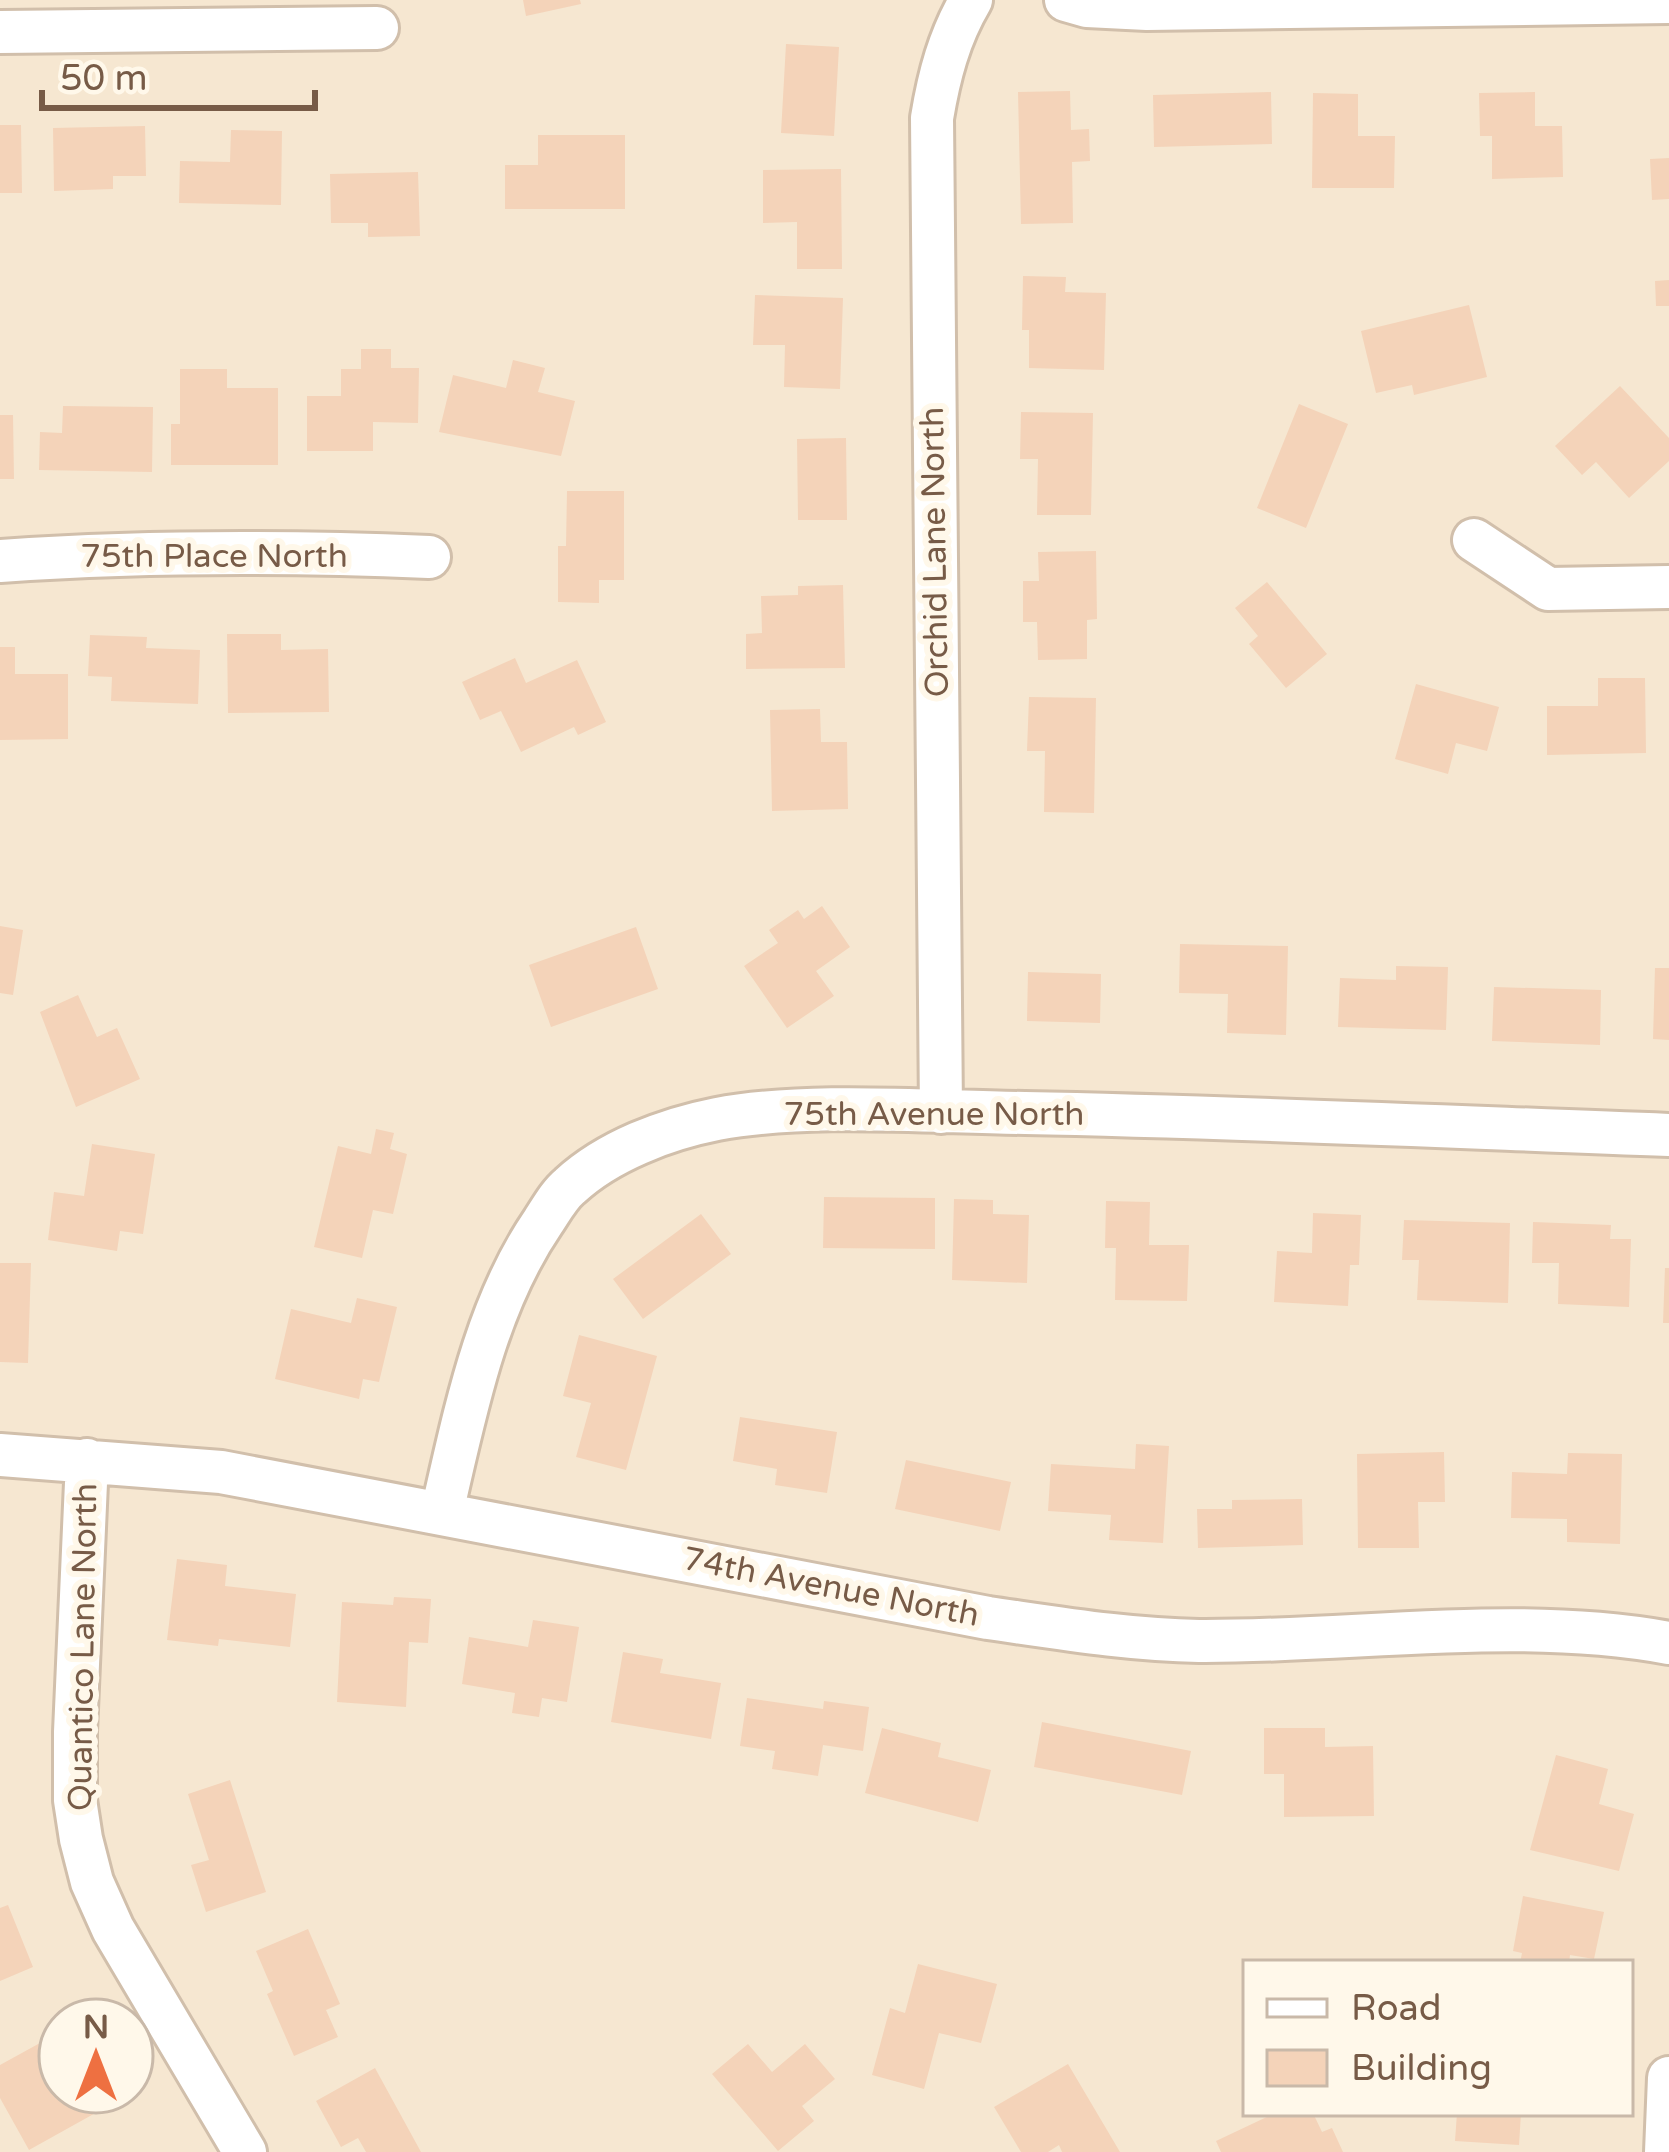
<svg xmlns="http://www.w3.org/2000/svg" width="1669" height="2152" viewBox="0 0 1669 2152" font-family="'Varela Round',sans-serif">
	<rect width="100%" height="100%" fill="#fdf4e3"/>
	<path fill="#f6e7d1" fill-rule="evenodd" d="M0,0H1669V2152H0ZM1246,1963H1630V2113H1246ZM60,2020H132V2092H60Z"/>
	<path fill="#f4d3b9" d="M523,0H580L581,4L526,16Z
		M786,44L839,47L834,136L781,133Z
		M1070,91L1071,130L1089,129L1090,161L1072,162L1073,223L1021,224L1018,92Z
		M1271,92L1272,144L1154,147L1153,95Z
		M1535,92V126H1562L1563,177L1492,179V136H1480L1479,93Z
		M1313,93L1358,94V136H1395L1394,188H1312Z
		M0,125H21L22,193H0Z
		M145,126L146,176H113V189L54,191L53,128Z
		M231,130L282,131L281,205L179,203L180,161L230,162Z
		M538,135H625V209H505V165H538Z
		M1669,158V199L1652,200L1650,159Z
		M841,169L842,269H797V222L763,223V170Z
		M418,172L420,236L368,237V223H331L330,174Z
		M1023,276L1066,277L1065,292L1106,293L1104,370L1029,368V330H1022Z
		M1669,280V306H1656L1655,281Z
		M755,295L843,298L840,389L784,387L785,345H753Z
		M1469,305L1487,377L1414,395L1412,385L1376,393L1361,331Z
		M361,349H391V368H419L418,423L373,422V451H307V396H341V369H361Z
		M513,360L545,368L538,392L575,401L561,456L439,432L453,375L506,388Z
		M180,369H227V388H278V465H171V424H180Z
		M1620,386L1669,438V461L1629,498L1596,462L1582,475L1555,446Z
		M1299,404L1348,424L1306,528L1257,508Z
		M63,406L153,407L152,472L39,470L40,432L62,433Z
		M1021,412L1093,413L1091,515H1037L1038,459H1020Z
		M0,415H13L14,479H0Z
		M846,438L847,520H798L797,439Z
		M567,491H624V580H599V603L558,602V546H566Z
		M1096,551L1097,619L1087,620V659L1038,660L1037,622H1023V581H1039L1038,552Z
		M1267,582L1327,654L1286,688L1249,644L1258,636L1235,608Z
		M843,585L845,668L746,669V634L762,633L761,596L798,595V586Z
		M227,634H281V650L328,649L329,712L228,713Z
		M90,635L147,637L146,648L200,650L198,704L111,701L112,677L88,676Z
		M0,647H15V674H68V739L0,740Z
		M515,658L526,683L577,660L606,722L578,735L574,727L521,752L501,711L480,720L462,682Z
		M1598,678H1645L1646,753L1547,755V706H1598Z
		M1416,684L1499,707L1487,751L1456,743L1448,774L1395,759Z
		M1029,697L1096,698L1094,813L1044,812L1045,751H1027Z
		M820,709L821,742H847L848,809L772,811L770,710Z
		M822,906L850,947L816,971L834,996L787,1028L744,966L778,943L769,930L798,910L804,919Z
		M0,926L23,930L13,995L0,993Z
		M636,927L658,989L551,1027L529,965Z
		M1180,944L1288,946L1286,1035L1227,1033L1228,994L1179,993Z
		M1396,966L1448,967L1446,1030L1338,1027L1340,978L1396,980Z
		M1655,968H1669V1040L1653,1039Z
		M1028,972L1101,974L1100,1023L1027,1021Z
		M1494,987L1601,990L1600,1045L1492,1041Z
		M78,995L97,1037L117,1028L140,1079L76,1107L40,1012Z
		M376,1129L394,1133L390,1149L407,1154L393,1214L373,1210L362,1258L314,1247L338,1146L371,1154Z
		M92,1144L155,1154L143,1234L120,1231L117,1251L48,1240L54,1192L84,1196Z
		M824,1197L935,1198V1249L823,1248Z
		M954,1199L993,1200V1214L1029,1215L1027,1283L952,1280Z
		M1106,1201L1150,1202L1149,1245H1189L1187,1301L1115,1300L1116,1248H1105Z
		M1313,1213L1361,1215L1359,1265H1350L1348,1306L1274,1302L1277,1251L1312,1253Z
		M701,1214L731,1254L643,1319L613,1279Z
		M1404,1220L1510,1223L1508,1303L1417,1300L1419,1260H1402Z
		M1533,1222L1611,1225L1610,1239H1631L1629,1307L1558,1304L1559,1263H1532Z
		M0,1263H31L28,1363L0,1362Z
		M1665,1268H1669V1323H1663Z
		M357,1298L397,1307L379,1382L363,1379L359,1399L275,1379L291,1309L351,1323Z
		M579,1335L657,1356L626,1470L576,1457L591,1403L563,1396Z
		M740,1417L837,1432L827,1493L775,1485L777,1469L733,1461Z
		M1136,1444L1169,1446L1163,1543L1109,1540L1111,1515L1048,1511L1051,1464L1135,1469Z
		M1444,1452L1445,1502H1418L1419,1548H1358L1357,1454Z
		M1568,1453L1622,1454L1620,1544L1567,1542V1519L1511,1518L1512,1472L1567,1474Z
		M906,1460L1011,1482L1000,1531L895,1509Z
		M1302,1499L1303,1545L1198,1548L1197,1509H1232V1500Z
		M177,1559L227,1565L225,1586L296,1594L290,1647L219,1639L218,1646L167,1640Z
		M394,1597L431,1599L428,1643L409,1642L406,1707L337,1702L342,1602L393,1605Z
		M533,1620L579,1627L567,1702L542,1698L539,1717L512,1713L515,1693L462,1684L469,1637L528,1647Z
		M623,1652L663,1659L660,1673L721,1683L711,1739L611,1722Z
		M747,1698L823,1709L824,1701L869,1707L863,1751L823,1745L818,1776L772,1769L775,1751L740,1746Z
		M1042,1722L1191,1751L1182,1795L1034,1767Z
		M882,1728L941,1743L938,1757L991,1770L978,1822L865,1793Z
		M1264,1728H1325V1747L1373,1746L1374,1816L1284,1817V1774H1264Z
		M1556,1755L1608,1769L1599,1804L1634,1814L1619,1871L1530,1850Z
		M230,1780L266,1892L206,1912L191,1865L209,1860L188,1794Z
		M1523,1896L1604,1912L1594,1959L1570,1955L1569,1963H1520L1522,1953L1513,1951Z
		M8,1905L33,1967L0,1981V1908Z
		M308,1929L340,2004L326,2010L338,2037L294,2056L267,1994L273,1991L256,1951Z
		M918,1964L997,1984L981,2043L939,2033L924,2089L872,2075L890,2008L905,2013Z
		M60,2032V2092H100L108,2106L29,2150L0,2098V2065Z
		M748,2044L772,2072L805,2044L835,2079L802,2106L814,2121L778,2151L712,2074Z
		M1068,2064L1120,2152H1062L1059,2145L1048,2152H1021L994,2107Z
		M375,2068L421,2152H366L358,2138L341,2147L316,2101Z
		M1275,2113H1313L1322,2132L1332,2128L1343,2152H1221L1216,2141Z
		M1457,2113H1521L1519,2145L1455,2141Z"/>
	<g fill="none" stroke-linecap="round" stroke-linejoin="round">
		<defs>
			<path id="minor" d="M1066,0L1087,6L1147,9L1669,2
				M0,32L377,28
				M1474,540L1548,589L1669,587
				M0,561C144,551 285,551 429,557
				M941,1112L932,118C939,76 949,37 971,0
				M0,1455L221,1472L988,1618C1058,1628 1129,1640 1199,1641C1355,1642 1515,1615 1669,1643
				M87,1460L75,1732V1800L81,1839L92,1882L113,1929L245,2152
				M442,1512C465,1413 485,1307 543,1222C551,1210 559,1195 570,1186C608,1151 666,1129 717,1119C808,1102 931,1112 1025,1113C1240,1117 1454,1127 1669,1135
				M1666,2152L1669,2078"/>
		</defs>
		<use href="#minor" stroke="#d1bfab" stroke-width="48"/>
		<use href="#minor" stroke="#fff" stroke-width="42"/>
	</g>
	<g text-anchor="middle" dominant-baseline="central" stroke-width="12" stroke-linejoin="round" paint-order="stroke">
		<g font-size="33" fill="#775b47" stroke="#fff8ea">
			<text transform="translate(935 552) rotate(-91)">Orchid Lane North</text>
			<text x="214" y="556">75th Place North</text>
			<text x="934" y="1114">75th Avenue North</text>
			<text transform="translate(831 1587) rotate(11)">74th Avenue North</text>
			<text transform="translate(83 1647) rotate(-89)">Quantico Lane North</text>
		</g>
	</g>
	<rect x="1243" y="1960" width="390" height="156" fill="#fff8ea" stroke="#c9b9a9" stroke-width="3"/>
	<rect x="1267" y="1999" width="60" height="18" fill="#ffffff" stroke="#c9b9a9" stroke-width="3"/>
	<text x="1351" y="2020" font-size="36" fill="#775b47">Road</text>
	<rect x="1267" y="2050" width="60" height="36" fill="#f4d3b9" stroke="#c9b9a9" stroke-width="3"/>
	<text x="1351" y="2080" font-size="36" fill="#775b47">Building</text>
	<g transform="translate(96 2056)"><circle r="57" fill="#fff8ea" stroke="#c9b9a9" stroke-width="3"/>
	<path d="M0-9L21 45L0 30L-21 45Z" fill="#ee7041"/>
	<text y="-18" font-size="33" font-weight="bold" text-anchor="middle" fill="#775b47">N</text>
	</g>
	<path d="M42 90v18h273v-18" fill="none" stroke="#775b47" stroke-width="6"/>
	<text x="60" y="90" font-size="36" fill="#775b47" stroke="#fff8ea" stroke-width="9" paint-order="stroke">50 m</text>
</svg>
